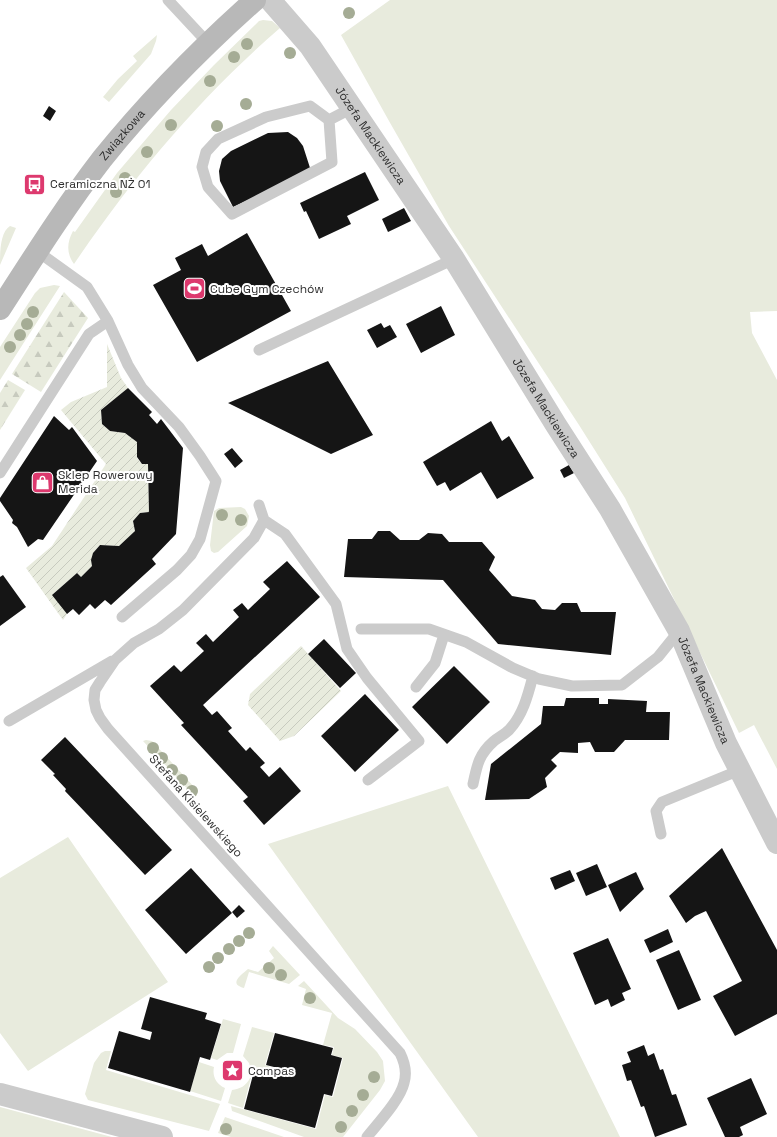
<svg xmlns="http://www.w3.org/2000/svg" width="777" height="1137" viewBox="0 0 777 1137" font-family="'Space Grotesk',sans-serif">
	<defs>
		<pattern id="forest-firs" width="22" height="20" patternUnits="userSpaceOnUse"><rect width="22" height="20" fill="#e8ebdd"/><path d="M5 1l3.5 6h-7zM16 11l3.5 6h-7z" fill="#c7cabe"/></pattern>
		<pattern id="garden-furrows" width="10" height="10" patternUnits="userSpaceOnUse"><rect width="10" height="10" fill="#e8ebdd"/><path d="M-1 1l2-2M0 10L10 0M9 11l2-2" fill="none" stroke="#c7cabe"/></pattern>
	</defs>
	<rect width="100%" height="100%" fill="#fff"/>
	<path fill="#e8ebdd" d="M390,0H777V311L750,312L752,333L777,380V769L754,725L739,733L625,498L579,425L449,226L389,121L341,35Z
		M263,20L272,21L280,28C200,97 133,177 74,264C66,253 67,242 73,231L75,232L117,173L171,110L214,65L259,21Z
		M157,35L156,41L151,54L109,102L103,97L118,79L137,61L133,56Z
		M10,226L16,228L0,265C0,253 0,232 10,226Z
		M54,285L60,286L0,380V347L35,293L40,288Z
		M241,507L245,509L249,516L247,526L218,552L214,553L211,551L210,545L214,511L219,508Z
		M146,740L152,741L196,789L197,795L195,797L143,741Z
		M448,786L620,1137H478L268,844Z
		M68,837L168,982L28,1071L0,1033V878Z
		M273,946L300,975L289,984L249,972L244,988C228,984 241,975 248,969L258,972L274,958L269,951Z
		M304,981L338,1018L355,1029L377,1052L383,1061L385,1081L380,1090L343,1137H304L232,1111L231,1106L316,1129L325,1095L333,1097L343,1058L332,1055L334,1047L323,1045L332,1013L302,1005L306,989L298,986Z
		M223,1019L241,1024L233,1053H227L217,1060L211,1058Z
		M252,1027L274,1033L265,1065L277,1069L275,1076L251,1070L249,1063L243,1056Z
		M105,1051H111L106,1070L220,1104L209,1131L88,1100L85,1094L94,1063L101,1053Z
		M199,1062L214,1067C212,1076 216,1084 225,1088L221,1101L190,1091Z
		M250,1078H251L243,1108L228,1103L232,1090C240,1089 246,1086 250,1078Z
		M0,1107L97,1133L112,1137H0Z
		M225,1117L284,1137H231L218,1133Z"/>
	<path fill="url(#forest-firs)" d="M64,292L88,318L41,392L12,374Z
		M8,380L25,390L0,430V393Z"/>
	<path fill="url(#garden-furrows)" d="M107,344L121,378L128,388L101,410L102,424L110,431L125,433L137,442V458L142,464H148L149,512L140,513L133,521L135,531L119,546L100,545C93,552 91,556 92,566L81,577L77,573L53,594L67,614L63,620L26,568L52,546L106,464L61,410L71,402L107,387Z
		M301,646L341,691L294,736L280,741L248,705L250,694Z"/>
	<path fill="#151515" d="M49,106L56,111L50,121L43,116Z
		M288,132L297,138L303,146L311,171L233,207L220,181L219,171L222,159L231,151L268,133Z
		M365,172L379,200L347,216L351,224L319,239L306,211L304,212L300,203Z
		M404,208L411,221L388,232L382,219Z
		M247,233L291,311L197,362L153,285L181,270L175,258L202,244L208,256Z
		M441,306L455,335L421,353L406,324Z
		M381,323L384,328L390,325L397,337L377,348L367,330Z
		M328,361L373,435L331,454L228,403Z
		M128,388L152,412L149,415L157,424L161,419L183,448L176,534L152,559L156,564L111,605L105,600L95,609L90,604L79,615L73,609L67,614L52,595L77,573L81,577L92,566L91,560L93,553L100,545L119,546L135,531L133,521L140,513L149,512L148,464H142L137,457V442L125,433L110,431L102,424L101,410Z
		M54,416L69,430L72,427L97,461L43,540L38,539L28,547L17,527L12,523L13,520L0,501V498Z
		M491,421L502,441L509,436L534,478L497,499L481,472L450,491L445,482L437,486L423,462Z
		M232,448L243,461L235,468L224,454Z
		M569,465L574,473L564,478L560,470Z
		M378,531H390L400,540H419L428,533L442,534L449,542H482L495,557L489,570L512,596L535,600L542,609L555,610L562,603H577L581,612H616L611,655L498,644L443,580L344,577L348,539H372Z
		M287,561L320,597L203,705L212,715L217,711L232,728L228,731L246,751L250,747L265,763L260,767L269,777L280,767L301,791L264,825L243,801L248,797L181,725L184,723L150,686L174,665L181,672L204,651L196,643L206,634L213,642L239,617L233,610L242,603L248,610L270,589L263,582Z
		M3,575L26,607L0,626V577Z
		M324,639L356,673L340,688L308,654Z
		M454,666L490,702L447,744L412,707Z
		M365,694L399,730L355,772L321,736Z
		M566,698H599V704H608V699L647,701L646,712H670L669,740H625L614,752H595L590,742L578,743V753L560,752L551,760L557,766L545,778L547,787L529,799L485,800L491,764L541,724L543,706H564Z
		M65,737L172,850L145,875L65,791L66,789L53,775L55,774L41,760Z
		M722,848L777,950V1014L735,1036L713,996L742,981L706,911L695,916L686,923L669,896Z
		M597,864L607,887L586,896L576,873Z
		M191,868L232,913L186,954L145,910Z
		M570,870L575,881L555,890L550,878Z
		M636,872L644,889L620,912L608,885Z
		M239,905L245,911L237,918L232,912Z
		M668,929L673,942L650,953L644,940Z
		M608,938L631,989L622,993L625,1000L611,1007L608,999L595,1005L573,953Z
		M679,950L701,1000L678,1010L656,960Z
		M150,997L207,1013L205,1019L221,1024L210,1060L200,1057L190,1092L108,1068L119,1031L150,1040L152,1032L141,1029Z
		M275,1033L333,1048L331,1055L342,1058L332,1096L324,1094L315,1128L244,1109L254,1071L276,1077L278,1068L266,1065Z
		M644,1045L648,1056L654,1053L660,1070L663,1069L672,1095L676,1094L687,1125L655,1137L644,1106L641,1107L631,1080L627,1081L622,1065L631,1062L627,1052Z
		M751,1078L767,1114L740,1127L743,1135L739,1137H725L707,1098Z"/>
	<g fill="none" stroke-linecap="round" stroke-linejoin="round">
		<path stroke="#cbcbcb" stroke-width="11" d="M168,0L208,43
			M329,120L332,162L232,214L208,187L202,167L206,152L218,139L266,117L310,106L329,120L352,108
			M37,251L87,287L108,321L128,365L142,388L179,427L200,456L216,481L200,539L191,555L177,570L122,617
			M259,350L454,259
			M0,473L89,334L108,321
			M259,505L264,520L254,538L183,610L159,629L134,643L115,660L100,682L95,690L94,700L96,710L100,718L108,729L400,1053C405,1063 407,1073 404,1083C400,1100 378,1123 367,1137
			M264,520L285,534L336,604L347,649L367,678L419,741L368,780
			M361,629H429L466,642L513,668L539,679L572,686L622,685L658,657L679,631
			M416,687L435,663L444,635
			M9,721L112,661
			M473,784C477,765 479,754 494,741C499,737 505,734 509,730C523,715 528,695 533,676
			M661,834L656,811L662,802L740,770"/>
		<g stroke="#cbcbcb" stroke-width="22">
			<path id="s1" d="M270,0L310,46L454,259L556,425L610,509L679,631L726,743L777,843"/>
			<path d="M0,1094L162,1137"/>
		</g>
		<path stroke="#b8b8b8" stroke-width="22" id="s2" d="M0,309C33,258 65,207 102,159C148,102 200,49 255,0"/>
	</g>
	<g fill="#a5ac95">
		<circle cx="349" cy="13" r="6"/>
		<circle cx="247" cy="44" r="6"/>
		<circle cx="290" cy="53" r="6"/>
		<circle cx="234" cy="57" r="6"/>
		<circle cx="210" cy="81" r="6"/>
		<circle cx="246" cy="104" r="6"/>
		<circle cx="171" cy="125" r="6"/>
		<circle cx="217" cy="126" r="6"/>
		<circle cx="147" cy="152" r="6"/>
		<circle cx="125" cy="178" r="6"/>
		<circle cx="116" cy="192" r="6"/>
		<circle cx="33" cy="312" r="6"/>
		<circle cx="27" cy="324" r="6"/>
		<circle cx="20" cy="335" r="6"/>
		<circle cx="10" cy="347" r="6"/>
		<circle cx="222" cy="515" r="6"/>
		<circle cx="241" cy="520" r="6"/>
		<circle cx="153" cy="748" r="6"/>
		<circle cx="162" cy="758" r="6"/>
		<circle cx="172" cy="770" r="6"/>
		<circle cx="182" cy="780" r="6"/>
		<circle cx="192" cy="791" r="6"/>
		<circle cx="249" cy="933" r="6"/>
		<circle cx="239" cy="941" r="6"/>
		<circle cx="229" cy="949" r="6"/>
		<circle cx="218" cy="958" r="6"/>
		<circle cx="209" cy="967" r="6"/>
		<circle cx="269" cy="968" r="6"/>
		<circle cx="281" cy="975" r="6"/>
		<circle cx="310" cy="998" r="6"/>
		<circle cx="374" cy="1077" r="6"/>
		<circle cx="363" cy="1095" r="6"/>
		<circle cx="352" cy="1111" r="6"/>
		<circle cx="341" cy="1127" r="6"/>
		<circle cx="226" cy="1129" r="6"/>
	</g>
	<defs>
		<symbol id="bus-square" viewBox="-11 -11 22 22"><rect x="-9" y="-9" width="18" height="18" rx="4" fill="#dd396e" stroke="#fff"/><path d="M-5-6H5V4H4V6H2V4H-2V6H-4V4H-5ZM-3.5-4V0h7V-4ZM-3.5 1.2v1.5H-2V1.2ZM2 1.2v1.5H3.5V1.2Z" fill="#fff"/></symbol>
		<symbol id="stadium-square" viewBox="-11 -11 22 22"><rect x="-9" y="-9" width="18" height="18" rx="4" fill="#dd396e" stroke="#fff"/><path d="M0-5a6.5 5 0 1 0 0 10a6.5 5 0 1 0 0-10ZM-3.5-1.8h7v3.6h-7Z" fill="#fff"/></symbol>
		<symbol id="shop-square" viewBox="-11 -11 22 22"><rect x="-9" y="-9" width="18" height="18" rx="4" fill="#dd396e" stroke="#fff"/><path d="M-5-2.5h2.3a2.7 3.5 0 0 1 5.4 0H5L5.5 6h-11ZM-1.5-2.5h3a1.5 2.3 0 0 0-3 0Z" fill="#fff"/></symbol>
		<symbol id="sight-square" viewBox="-11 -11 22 22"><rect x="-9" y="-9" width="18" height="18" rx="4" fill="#dd396e" stroke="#fff"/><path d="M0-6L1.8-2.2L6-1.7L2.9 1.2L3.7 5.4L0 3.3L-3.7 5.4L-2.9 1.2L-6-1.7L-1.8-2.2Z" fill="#fff"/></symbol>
	</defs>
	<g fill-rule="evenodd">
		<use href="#bus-square" x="22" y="172" width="25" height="25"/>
		<use href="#stadium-square" x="182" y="276" width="25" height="25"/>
		<use href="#shop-square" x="30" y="470" width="25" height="25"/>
		<use href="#sight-square" x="220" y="1058" width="25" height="25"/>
	</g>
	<g text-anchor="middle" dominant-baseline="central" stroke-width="4" stroke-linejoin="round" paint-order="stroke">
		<g font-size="12" fill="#2e2e2e" stroke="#fff">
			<text stroke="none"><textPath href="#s2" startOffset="213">Związkowa</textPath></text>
			<text stroke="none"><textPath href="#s1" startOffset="169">Józefa Mackiewicza</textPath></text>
			<text stroke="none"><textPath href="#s1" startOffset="493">Józefa Mackiewicza</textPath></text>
			<text stroke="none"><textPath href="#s1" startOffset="817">Józefa Mackiewicza</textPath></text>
			<text transform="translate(196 806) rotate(48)">Stefana Kisielewskiego</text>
		</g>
		<g font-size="12" fill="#2e2e2e" stroke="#fff" text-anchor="start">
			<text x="50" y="184">Ceramiczna NŻ 01</text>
			<text x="210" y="289">Cube Gym Czechów</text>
			<text x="58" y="475">Sklep Rowerowy<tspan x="58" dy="14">Merida</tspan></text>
			<text x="248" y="1071">Compas</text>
		</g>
	</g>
</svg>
